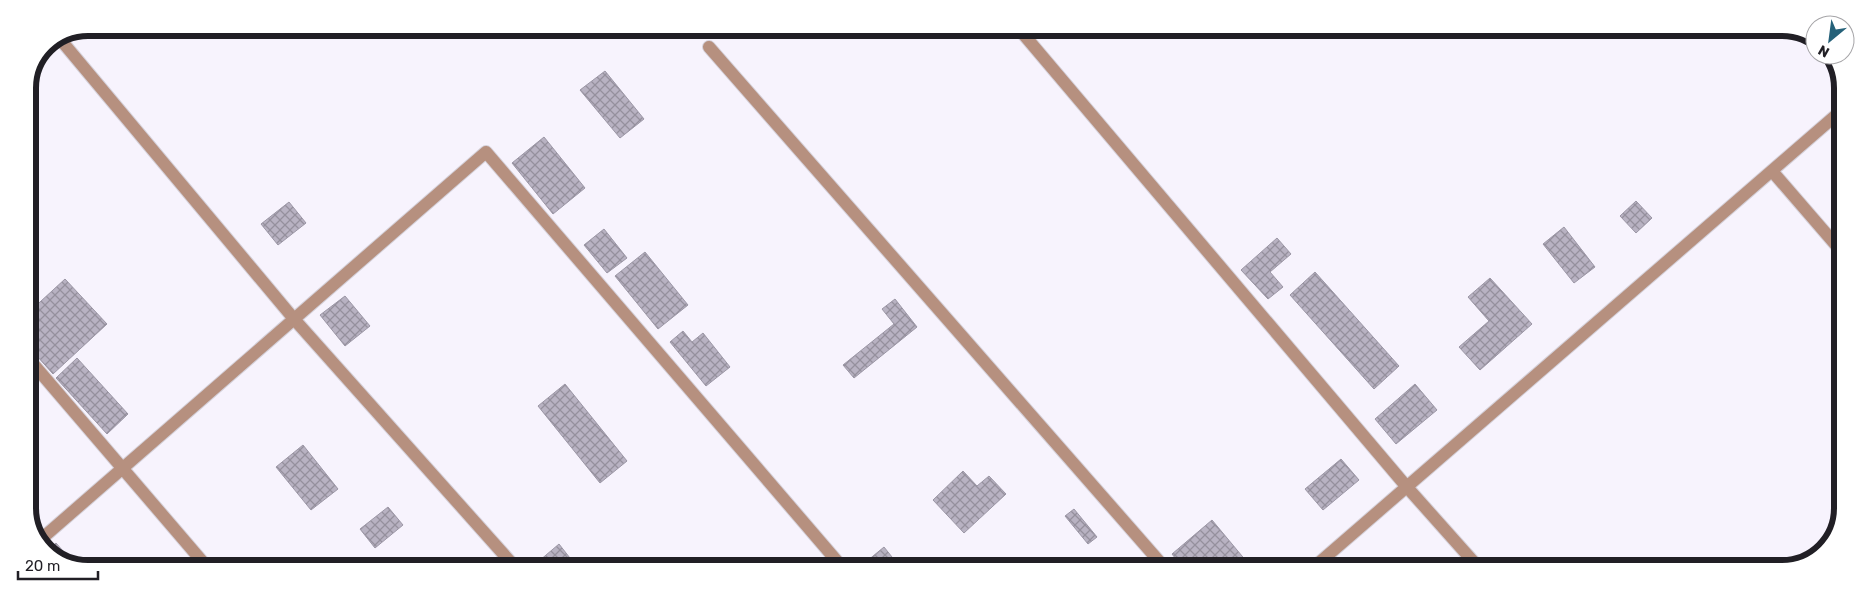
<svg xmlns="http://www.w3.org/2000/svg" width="1870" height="596" viewBox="0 0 1870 596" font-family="Rubik,sans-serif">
	<defs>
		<pattern id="building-cross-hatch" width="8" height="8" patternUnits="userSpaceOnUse" patternTransform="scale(1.25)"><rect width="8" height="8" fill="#b8b2c2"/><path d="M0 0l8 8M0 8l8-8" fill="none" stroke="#95909d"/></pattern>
	</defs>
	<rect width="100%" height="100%" fill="#f7f3fd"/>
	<path fill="url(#building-cross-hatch)" stroke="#9c97a6" d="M605,71L644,119L620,138L580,90Z
		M544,137L585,188L553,214L512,163Z
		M1636,201L1652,218L1636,233L1620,216Z
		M289,202L306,223L278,245L261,224Z
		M1564,227L1595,267L1574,283L1543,244Z
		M604,229L627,258L607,273L584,245Z
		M1277,238L1291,254L1270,272L1283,287L1268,299L1241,270Z
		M645,252L688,305L658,329L615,276Z
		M1315,272L1399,366L1374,389L1290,295Z
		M1490,278L1532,324L1480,370L1459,347L1489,321L1468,297Z
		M65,279L107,324L53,374L28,346V313Z
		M345,296L370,326L345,346L320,315Z
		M895,299L917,327L854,378L843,365L894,324L882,309Z
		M683,331L692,342L703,333L730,367L706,386L670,342Z
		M77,358L128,414L107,434L56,378Z
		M565,384L627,461L600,483L538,406Z
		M1415,384L1437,410L1396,444L1375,419Z
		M303,445L338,489L311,510L276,467Z
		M1341,459L1359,480L1323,510L1305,489Z
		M963,471L977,486L989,476L1006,494L964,533L933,500Z
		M388,507L403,525L375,548L360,529Z
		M1074,509L1097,537L1088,544L1065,516Z
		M1212,520L1252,568H1183L1172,554Z
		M56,543L70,559L66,562L48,550Z
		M559,544L577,567H544L539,561Z
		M884,547L900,567H872L867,561Z"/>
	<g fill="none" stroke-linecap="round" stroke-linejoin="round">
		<defs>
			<path id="minor" d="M1019,29L1406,486L1479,568
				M60,39L294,319L515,567
				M709,47L1165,568
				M1772,171L1842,252
				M28,358L207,567
				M39,541L486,152L842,567
				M1313,568L1842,110"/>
		</defs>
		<use href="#minor" stroke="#d5d1da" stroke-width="14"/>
		<use href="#minor" stroke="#b6907f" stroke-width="12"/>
	</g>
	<path d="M0 0H1870V596H0ZM88 36H1782A52 52 0 0 1 1834 88V508A52 52 0 0 1 1782 560H88A52 52 0 0 1 36 508V88A52 52 0 0 1 88 36Z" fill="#fff" fill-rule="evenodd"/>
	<path fill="none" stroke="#211f25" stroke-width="6" d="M88 36H1782A52 52 0 0 1 1834 88V508A52 52 0 0 1 1782 560H88A52 52 0 0 1 36 508V88A52 52 0 0 1 88 36Z"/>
	<g transform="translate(1830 40) rotate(209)"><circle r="24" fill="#ffffff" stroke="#a6a5a8"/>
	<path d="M0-4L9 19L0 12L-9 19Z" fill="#256179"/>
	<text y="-8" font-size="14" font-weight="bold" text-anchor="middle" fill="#211f25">N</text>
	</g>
	<path d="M18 571v8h80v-8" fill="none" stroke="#211f25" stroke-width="2.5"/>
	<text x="25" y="571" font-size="15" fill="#211f25" stroke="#ffffff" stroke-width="4" paint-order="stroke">20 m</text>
</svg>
